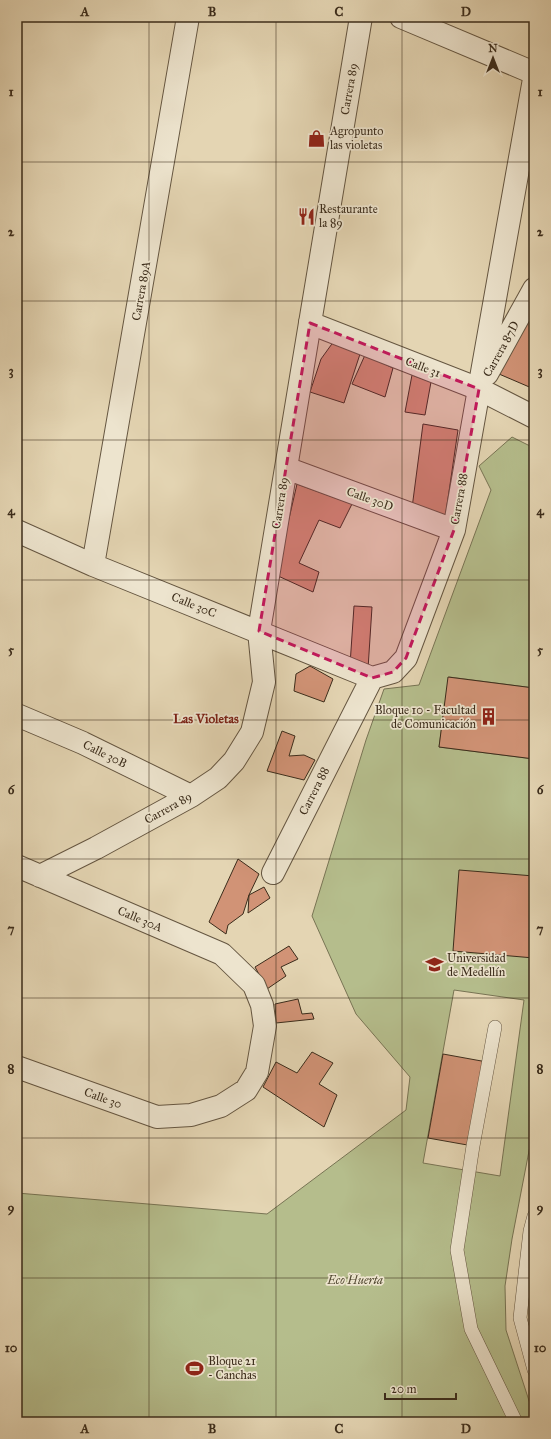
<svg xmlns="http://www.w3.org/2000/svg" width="551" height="1439" viewBox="0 0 551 1439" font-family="'IM FELL Great Primer',serif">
	<rect width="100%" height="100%" fill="#e4d5b3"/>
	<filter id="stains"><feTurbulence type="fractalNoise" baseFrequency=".005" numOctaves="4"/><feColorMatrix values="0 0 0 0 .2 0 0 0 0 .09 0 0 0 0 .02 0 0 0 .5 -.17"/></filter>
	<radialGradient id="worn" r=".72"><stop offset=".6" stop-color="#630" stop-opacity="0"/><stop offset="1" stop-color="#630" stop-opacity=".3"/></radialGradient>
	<path fill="#b5bd8c" stroke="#787454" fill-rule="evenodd" d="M512,437L534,448V688L449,677L439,747L534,759V1125L512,1239L505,1286L506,1330L534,1416V1422H17V1193L267,1214L406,1110L410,1077L356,1014L312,916L366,740L384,689L419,685L491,490L479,466ZM454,990L524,1000L500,1176L423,1163Z"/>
	<path fill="#d19376" stroke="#3b2c1b" d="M534,303V389L499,374Z
		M334,341L361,351L344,403L310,392L321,359Z
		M365,355L393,368L385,397L352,384Z
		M412,375L431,382L425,415L405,412Z
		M423,424L458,430L445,519L412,508Z
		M297,484L352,504L340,528L319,520L299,563L319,572L313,592L276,575Z
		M354,606L372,607L368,669L350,665Z
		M310,666L333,679L324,702L294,691L296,674Z
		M448,677L534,688V759L439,747Z
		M282,731L295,736L289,756L304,755L315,760L304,780L267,771Z
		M238,859L259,874L249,895L243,914L228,925L226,934L209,922Z
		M459,870L534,876V958L453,951Z
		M264,887L270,898L248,913L249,895Z
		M289,946L298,959L281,967L286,976L267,989L255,967Z
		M298,999L302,1014L312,1013L314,1019L276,1023L275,1004Z
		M312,1052L333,1063L319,1084L337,1095L324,1127L263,1087L276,1062L297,1073Z
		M443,1054L487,1062L473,1146L428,1138Z"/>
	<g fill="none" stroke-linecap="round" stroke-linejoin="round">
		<defs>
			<path id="service" d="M495,1027L473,1146L457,1250L471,1329L516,1422
				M534,1216L530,1231L520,1318L534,1370"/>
			<path id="minor" d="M401,17L534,73
				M487,374L534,289
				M286,468L454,530
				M17,531L93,565L372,678
				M93,565L188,17
				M17,715L83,743L191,796
				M17,866L222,954L254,985L262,1005L265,1026L257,1072L246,1090L221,1106L191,1115L157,1117L17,1067
				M273,873L372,678L393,672L406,658L454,530L534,79
				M40,876L96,848L191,796L218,778L234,761L252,732L264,682L259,631L310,323"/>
			<path id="tertiary" d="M361,17L310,323L479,389L534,417"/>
		</defs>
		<use href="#service" stroke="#655641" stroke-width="14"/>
		<use href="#minor" stroke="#655641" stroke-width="24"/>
		<use href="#tertiary" stroke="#655641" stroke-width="24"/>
		<use href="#service" stroke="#ede4ce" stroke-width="13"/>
		<use href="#minor" stroke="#ede4ce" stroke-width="22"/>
		<use href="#tertiary" stroke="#ede4ce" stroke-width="22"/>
	</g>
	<path fill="#c2185b" fill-opacity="0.2" stroke="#c2185b" stroke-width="3" stroke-dasharray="8 5" stroke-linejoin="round" d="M310,323L479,389L454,530L406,658L393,672L372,678L259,631Z"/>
	<path fill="none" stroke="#3b2c1b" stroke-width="1" stroke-opacity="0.55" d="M149,17V1422M276,17V1422M402,17V1422M17,162H534M17,301H534M17,440H534M17,580H534M17,720H534M17,859H534M17,998H534M17,1138H534M17,1278H534"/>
	<defs>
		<symbol id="shop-bare" viewBox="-9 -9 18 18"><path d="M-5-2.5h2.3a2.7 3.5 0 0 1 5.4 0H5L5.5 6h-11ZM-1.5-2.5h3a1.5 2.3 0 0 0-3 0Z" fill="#8f2418" stroke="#ede4ce" stroke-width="2.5" paint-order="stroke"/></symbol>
		<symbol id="restaurant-bare" viewBox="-9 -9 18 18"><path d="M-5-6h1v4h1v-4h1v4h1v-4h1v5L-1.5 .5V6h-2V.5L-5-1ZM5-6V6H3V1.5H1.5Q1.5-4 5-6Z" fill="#8f2418" stroke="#ede4ce" stroke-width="2.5" paint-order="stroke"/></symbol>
		<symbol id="building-bare" viewBox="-9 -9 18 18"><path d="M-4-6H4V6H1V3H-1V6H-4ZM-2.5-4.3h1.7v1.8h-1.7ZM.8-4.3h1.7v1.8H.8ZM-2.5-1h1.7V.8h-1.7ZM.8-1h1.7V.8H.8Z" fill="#8f2418" stroke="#ede4ce" stroke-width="2.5" paint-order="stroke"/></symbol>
		<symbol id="university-bare" viewBox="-9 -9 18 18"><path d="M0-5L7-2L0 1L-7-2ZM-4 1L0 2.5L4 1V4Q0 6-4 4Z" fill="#8f2418" stroke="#ede4ce" stroke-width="2.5" paint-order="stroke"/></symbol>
		<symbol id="stadium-bare" viewBox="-9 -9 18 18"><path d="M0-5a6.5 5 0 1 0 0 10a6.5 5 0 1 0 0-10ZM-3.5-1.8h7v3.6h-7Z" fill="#8f2418" stroke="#ede4ce" stroke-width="2.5" paint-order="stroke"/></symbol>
	</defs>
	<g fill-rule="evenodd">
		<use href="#shop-bare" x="304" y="126" width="25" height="25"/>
		<use href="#restaurant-bare" x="294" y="204" width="25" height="25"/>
		<use href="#building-bare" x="476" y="704" width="25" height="25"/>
		<use href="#university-bare" x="422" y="952" width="25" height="25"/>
		<use href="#stadium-bare" x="182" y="1356" width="25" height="25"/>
	</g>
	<g text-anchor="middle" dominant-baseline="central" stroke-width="3.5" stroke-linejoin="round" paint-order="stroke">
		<g font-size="12" fill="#3b2c1b" stroke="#ede4ce">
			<text transform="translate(349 89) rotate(-80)">Carrera 89</text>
			<text transform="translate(141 291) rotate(-80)">Carrera 89A</text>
			<text transform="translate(501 349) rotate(-61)">Carrera 87D</text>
			<text transform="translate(423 367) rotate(21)">Calle 31</text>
			<text transform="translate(370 499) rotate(20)">Calle 30D</text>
			<text transform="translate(459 499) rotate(-80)">Carrera 88</text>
			<text transform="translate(280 503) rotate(-81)">Carrera 89</text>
			<text transform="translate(194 605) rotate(22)">Calle 30C</text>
			<text transform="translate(105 754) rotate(26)">Calle 30B</text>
			<text transform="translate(314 791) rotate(-63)">Carrera 88</text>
			<text transform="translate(168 808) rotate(-29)">Carrera 89</text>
			<text transform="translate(140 919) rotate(23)">Calle 30A</text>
			<text transform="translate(103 1098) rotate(20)">Calle 30</text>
		</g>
		<g font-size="12" fill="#3b2c1b" stroke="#ede4ce" text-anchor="start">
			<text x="330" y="131">Agropunto<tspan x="330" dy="14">las violetas</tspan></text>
			<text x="319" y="209">Restaurante<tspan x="319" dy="14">la 89</tspan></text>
			<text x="476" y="710" text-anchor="end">Bloque 10 - Facultad<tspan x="476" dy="14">de Comunicación</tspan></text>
			<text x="447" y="958">Universidad<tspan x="447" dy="14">de Medellín</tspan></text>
			<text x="208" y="1361">Bloque 21<tspan x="208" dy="14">- Canchas</tspan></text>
		</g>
		<g font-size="12" font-style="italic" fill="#534932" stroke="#ede4ce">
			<text x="355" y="1280">Eco Huerta</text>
		</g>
		<g font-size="13" font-weight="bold" fill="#7a1f14" stroke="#ede4ce">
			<text x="206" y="719">Las Violetas</text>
		</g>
	</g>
	<rect width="551" height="1439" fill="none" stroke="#e4d5b3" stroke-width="44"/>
	<g transform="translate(493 58)" stroke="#ede4ce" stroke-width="3" paint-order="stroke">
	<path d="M0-3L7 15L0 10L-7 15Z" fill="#3b2c1b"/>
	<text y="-6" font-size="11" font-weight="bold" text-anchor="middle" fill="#3b2c1b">N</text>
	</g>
	<path d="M385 1393v6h71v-6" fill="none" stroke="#3b2c1b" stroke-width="2"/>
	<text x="391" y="1393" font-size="12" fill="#3b2c1b" stroke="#ede4ce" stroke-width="3" paint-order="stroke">20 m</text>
	<rect x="22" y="22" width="507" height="1395" fill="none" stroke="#3b2c1b" stroke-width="1.5"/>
	<g font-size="13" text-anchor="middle" font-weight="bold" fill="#3b2c1b">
		<text x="85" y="16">A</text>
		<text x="212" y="16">B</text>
		<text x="339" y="16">C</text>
		<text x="466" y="16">D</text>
		<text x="11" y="96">1</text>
		<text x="540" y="96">1</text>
		<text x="11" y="236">2</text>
		<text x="540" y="236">2</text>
		<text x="11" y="375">3</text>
		<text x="540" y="375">3</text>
		<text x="11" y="515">4</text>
		<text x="540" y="515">4</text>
		<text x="11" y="654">5</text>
		<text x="540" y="654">5</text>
		<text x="11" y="794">6</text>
		<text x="540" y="794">6</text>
		<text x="11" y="933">7</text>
		<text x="540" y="933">7</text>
		<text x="11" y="1073">8</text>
		<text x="540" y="1073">8</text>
		<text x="11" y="1212">9</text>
		<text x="540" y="1212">9</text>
		<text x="11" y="1352">10</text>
		<text x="540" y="1352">10</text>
		<text x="85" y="1433">A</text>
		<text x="212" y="1433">B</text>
		<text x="339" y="1433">C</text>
		<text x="466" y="1433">D</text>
	</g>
	<rect width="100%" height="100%" filter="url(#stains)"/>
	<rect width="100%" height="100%" fill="url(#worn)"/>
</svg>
